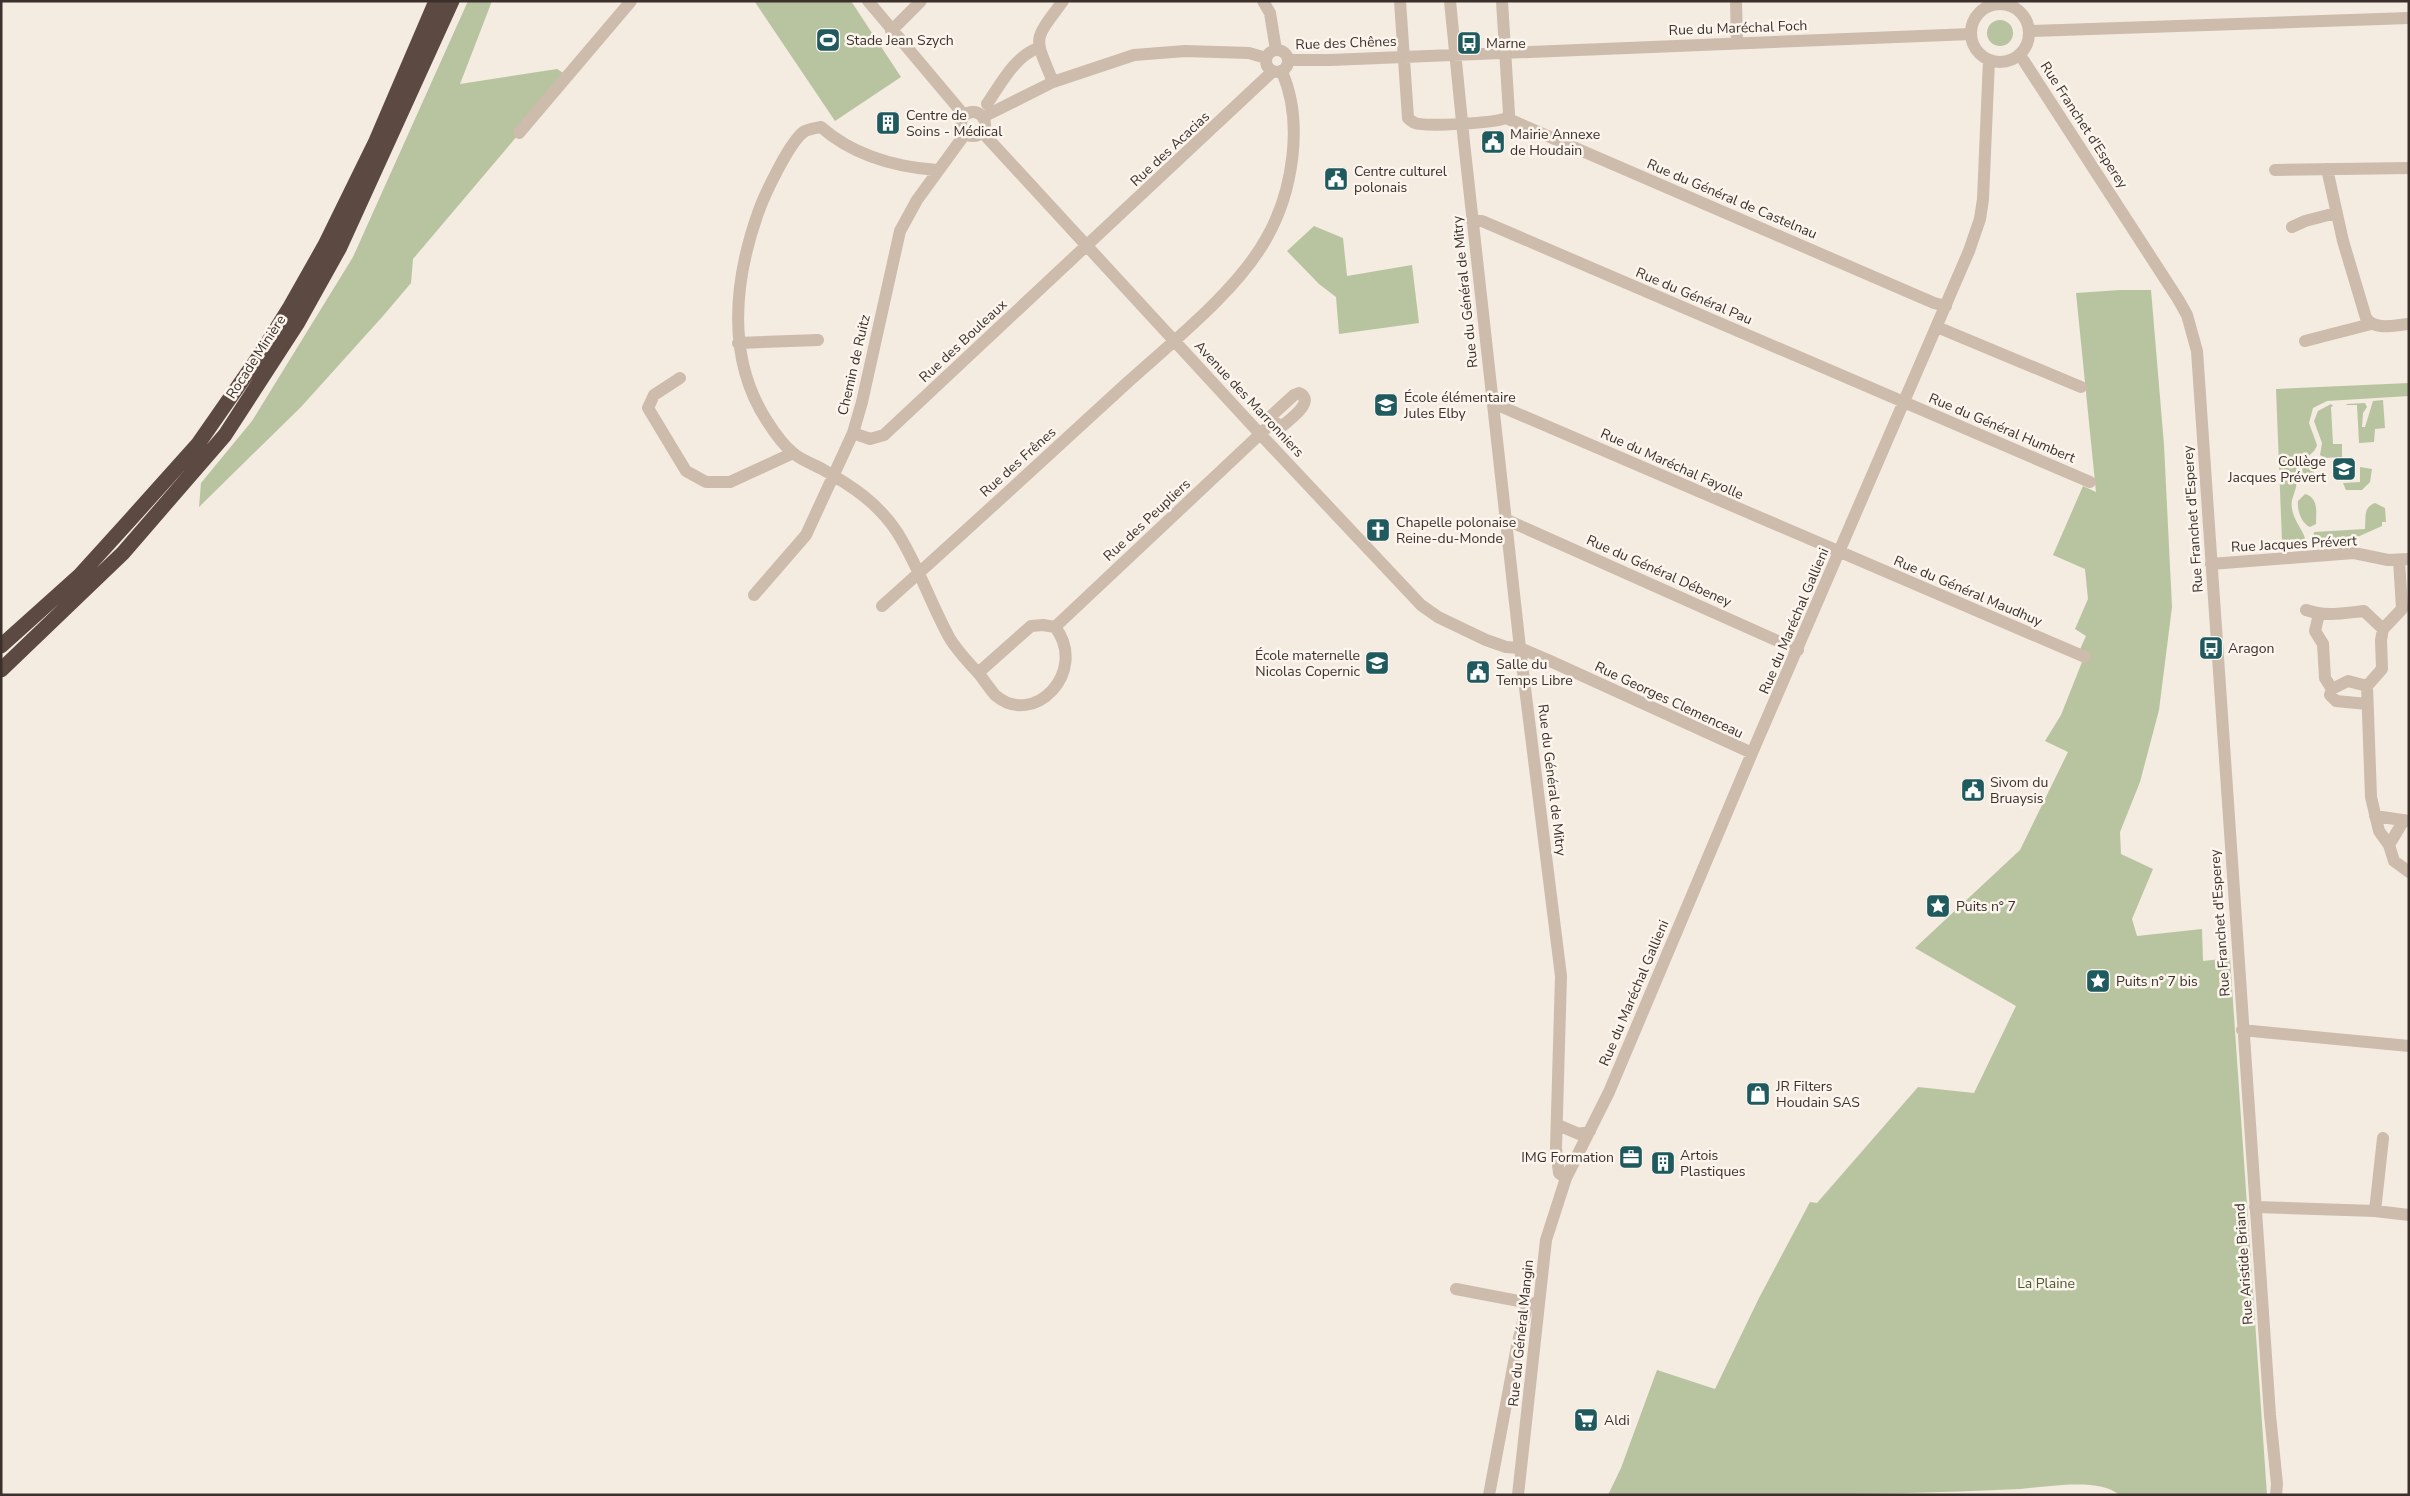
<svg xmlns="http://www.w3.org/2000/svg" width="2410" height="1496" viewBox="0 0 2410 1496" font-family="'Nunito Sans',sans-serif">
	<rect width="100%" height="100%" fill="#f4ebe1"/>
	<path fill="#b8c4a0" d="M468,1H492L460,84L557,69L568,76L413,259L411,283L383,316L301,407L199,507L201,483L252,421L353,257Z
		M851,1L901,77L835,121L755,2Z
		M1987 33a13 13 0 1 1 26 0a13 13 0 1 1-26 0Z
		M1314,226L1343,238L1347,276L1412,265L1419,323L1339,334L1336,297L1319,284L1287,251Z
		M2120,290H2151L2164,445L2172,607L2159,710L2140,782L2120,832L2121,854L2153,869L2132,919L2137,936L2202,929L2203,961L2230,958L2267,1495H2119C2101,1477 2045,1487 2020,1489C1883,1496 1745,1495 1608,1495L1621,1468L1657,1370L1715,1389L1759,1298L1810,1202L1817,1203L1918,1087L1974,1093L2016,1006L1915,948L2020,850L2068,752L2045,741L2061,715L2084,657L2078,654L2086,636L2075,629L2088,599L2085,569L2053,555L2083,486L2096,492L2076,293Z
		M2409,383V396L2327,401L2313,408L2309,423L2317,445C2314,457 2298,458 2296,471C2295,476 2297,482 2296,487C2293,499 2289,502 2294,516C2298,527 2305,532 2306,544L2294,545L2293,540L2282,541L2276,389Z
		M2383,400L2385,428L2375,429L2374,442L2359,443L2357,405H2346L2347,404L2365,403L2367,407L2363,413L2362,427H2365L2373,401Z
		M2331,404L2333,406L2331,407L2333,444H2342V457L2324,458L2320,455L2322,443L2314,421L2318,411Z
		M2315,457L2320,462L2313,463L2314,476H2304L2302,473C2301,465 2307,458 2315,457Z
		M2360,467L2372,469L2370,482L2362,490H2346L2343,483L2360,482Z
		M2305,494C2319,498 2316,512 2316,524L2310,527C2301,523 2297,510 2298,501Z
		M2375,503L2385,508L2386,522H2382V526L2344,543L2313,544L2314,532L2365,529C2366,518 2363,507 2375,503Z"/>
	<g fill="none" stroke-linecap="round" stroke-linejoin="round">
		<path stroke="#cdbbac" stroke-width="12" d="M868,1L964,115
			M1263,1L1270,13L1276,50
			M1400,1L1408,118C1410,120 1412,122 1415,123C1425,127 1496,123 1506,118
			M1450,1L1464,142L1520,648L1561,976L1556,1148L1559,1173L1566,1178
			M1502,1L1509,114L1506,118
			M1736,1L1737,42
			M1971 33a29 29 0 1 1 58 0a29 29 0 1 1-58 0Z
			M891,31L921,1
			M2030,31L2409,18
			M1266 61a11 11 0 1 1 22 0a11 11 0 1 1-22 0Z
			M2020,55L2178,299L2187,315L2197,351L2270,1415L2277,1484L2276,1495
			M1288,60H1330L1971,34
			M1053,82C1034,35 1032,43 1063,1
			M987,104C1001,84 1014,57 1038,48
			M961 124a12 12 0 1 1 24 0a12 12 0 1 1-24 0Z
			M983,117L1053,82L1134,55L1185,51L1249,53L1266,58
			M1506,118L1934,303L1946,306
			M982,132L1261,435L1421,605L1438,617L1486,640L1506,647L1520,648L1548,660L1752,753
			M519,133L631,1
			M2327,169L2343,241L2366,318C2375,331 2395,325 2409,324
			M937,170C895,167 854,156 821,127C816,128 810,129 805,131C790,140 764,196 758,213C734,281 726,358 767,421C774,432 783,445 793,453C801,460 813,464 822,469C852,486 878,503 897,532C918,565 930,602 949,637C957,651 969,663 980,675C985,682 990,689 995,695C1034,729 1089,671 1055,627L1043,625L1031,626L978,673
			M2275,170L2409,168
			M1472,221H1482L2090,482
			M2292,227L2305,221L2336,213
			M1937,327L2081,387
			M2305,341L2371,324
			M738,343L818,340
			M680,378L654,395L648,408L686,471L706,482H730L793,453
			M1493,403L2085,657
			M853,433L870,439L884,435L1272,72
			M1507,520L1798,650
			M2399,560L2402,609L2383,629L2381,640L2382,669L2367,686L2371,797L2379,831L2389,845L2394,861L2409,872
			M2211,564L2354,553L2388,560L2409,559
			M754,595L806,535L853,433L862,402L900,231L917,200L965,134
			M882,606C965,532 1046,457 1128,382C1172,342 1237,291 1266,239C1293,192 1304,122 1282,72
			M2306,610C2326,617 2344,613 2364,611L2383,629
			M2319,614L2315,631L2323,644L2325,678L2332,689
			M1055,627L1274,421L1281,427C1288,421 1317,401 1299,393L1294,395L1270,417L1274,421
			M2367,686L2348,681L2332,689L2330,695L2336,701L2367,704
			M2375,816L2409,821
			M2389,845L2404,820
			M2242,1030L2409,1046
			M1558,1125L1579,1134L1590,1131
			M2255,1207L2375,1211L2409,1215
			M2375,1211L2383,1138
			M1456,1289L1535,1304
			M1489,1495L1517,1346L1528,1302
			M1518,1495L1546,1240L1566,1178L1609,1092L1752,753L1969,251L1980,219L1983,199L1989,60"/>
		<path stroke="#5c4a42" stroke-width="15" d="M1,646L80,575L129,521L198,444L260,355L290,307L325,245L376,141L436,1
			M1,670L123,553L225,435L297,324L340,247L452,1"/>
	</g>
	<defs>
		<symbol id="stadium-square" viewBox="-11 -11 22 22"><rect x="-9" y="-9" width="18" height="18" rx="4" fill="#1f5a5e" stroke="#fbf5ee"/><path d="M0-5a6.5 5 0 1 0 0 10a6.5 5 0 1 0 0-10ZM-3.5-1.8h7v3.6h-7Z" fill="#fff"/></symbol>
		<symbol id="bus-square" viewBox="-11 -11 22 22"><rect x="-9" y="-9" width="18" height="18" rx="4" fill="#1f5a5e" stroke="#fbf5ee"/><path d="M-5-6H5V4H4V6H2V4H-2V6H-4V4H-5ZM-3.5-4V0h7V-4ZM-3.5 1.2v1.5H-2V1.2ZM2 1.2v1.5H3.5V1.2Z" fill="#fff"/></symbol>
		<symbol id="building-square" viewBox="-11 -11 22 22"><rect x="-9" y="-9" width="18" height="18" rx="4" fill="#1f5a5e" stroke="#fbf5ee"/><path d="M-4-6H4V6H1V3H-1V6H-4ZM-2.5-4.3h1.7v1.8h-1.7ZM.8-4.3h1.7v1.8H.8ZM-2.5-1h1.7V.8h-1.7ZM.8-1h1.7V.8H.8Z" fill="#fff"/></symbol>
		<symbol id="civic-square" viewBox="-11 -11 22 22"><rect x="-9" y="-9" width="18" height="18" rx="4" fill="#1f5a5e" stroke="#fbf5ee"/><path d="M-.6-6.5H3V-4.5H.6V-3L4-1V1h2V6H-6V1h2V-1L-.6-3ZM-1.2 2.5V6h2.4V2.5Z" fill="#fff"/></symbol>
		<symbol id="school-square" viewBox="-11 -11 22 22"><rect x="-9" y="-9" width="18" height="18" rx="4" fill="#1f5a5e" stroke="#fbf5ee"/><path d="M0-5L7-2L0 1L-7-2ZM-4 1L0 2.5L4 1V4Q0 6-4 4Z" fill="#fff"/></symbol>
		<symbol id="church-square" viewBox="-11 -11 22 22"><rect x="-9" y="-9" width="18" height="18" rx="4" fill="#1f5a5e" stroke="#fbf5ee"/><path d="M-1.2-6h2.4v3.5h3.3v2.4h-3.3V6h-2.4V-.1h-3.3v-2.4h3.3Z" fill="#fff"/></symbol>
		<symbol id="sight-square" viewBox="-11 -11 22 22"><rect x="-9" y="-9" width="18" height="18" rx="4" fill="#1f5a5e" stroke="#fbf5ee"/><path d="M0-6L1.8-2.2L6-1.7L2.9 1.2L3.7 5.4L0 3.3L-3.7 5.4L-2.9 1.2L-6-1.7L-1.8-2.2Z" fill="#fff"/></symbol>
		<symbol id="shop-square" viewBox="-11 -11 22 22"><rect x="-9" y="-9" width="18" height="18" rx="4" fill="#1f5a5e" stroke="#fbf5ee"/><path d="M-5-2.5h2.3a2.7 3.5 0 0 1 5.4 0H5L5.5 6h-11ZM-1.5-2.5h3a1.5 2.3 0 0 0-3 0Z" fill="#fff"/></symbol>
		<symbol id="office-square" viewBox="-11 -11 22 22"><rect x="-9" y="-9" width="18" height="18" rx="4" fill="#1f5a5e" stroke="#fbf5ee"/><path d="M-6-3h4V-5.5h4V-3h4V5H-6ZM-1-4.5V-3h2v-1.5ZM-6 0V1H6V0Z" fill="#fff"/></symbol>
		<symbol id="supermarket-square" viewBox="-11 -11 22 22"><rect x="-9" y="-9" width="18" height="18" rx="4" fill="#1f5a5e" stroke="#fbf5ee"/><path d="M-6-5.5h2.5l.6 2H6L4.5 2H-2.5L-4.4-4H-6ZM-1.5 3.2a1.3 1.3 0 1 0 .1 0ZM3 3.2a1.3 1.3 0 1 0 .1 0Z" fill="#fff"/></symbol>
	</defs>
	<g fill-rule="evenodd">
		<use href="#stadium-square" x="814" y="26" width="28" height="28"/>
		<use href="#bus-square" x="1455" y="29" width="28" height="28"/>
		<use href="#building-square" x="874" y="109" width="28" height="28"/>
		<use href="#civic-square" x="1479" y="128" width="28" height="28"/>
		<use href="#civic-square" x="1322" y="165" width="28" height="28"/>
		<use href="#school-square" x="1372" y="391" width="28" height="28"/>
		<use href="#school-square" x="2330" y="455" width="28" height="28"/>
		<use href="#church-square" x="1364" y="516" width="28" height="28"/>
		<use href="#bus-square" x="2197" y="634" width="28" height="28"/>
		<use href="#school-square" x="1363" y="649" width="28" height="28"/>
		<use href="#civic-square" x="1464" y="658" width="28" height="28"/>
		<use href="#civic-square" x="1959" y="776" width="28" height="28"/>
		<use href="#sight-square" x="1924" y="892" width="28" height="28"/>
		<use href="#sight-square" x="2084" y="967" width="28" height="28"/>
		<use href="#shop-square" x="1744" y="1080" width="28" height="28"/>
		<use href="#office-square" x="1617" y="1143" width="28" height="28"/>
		<use href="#building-square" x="1649" y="1149" width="28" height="28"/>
		<use href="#supermarket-square" x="1572" y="1406" width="28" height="28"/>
	</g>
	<g text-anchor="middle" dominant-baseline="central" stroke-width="5" stroke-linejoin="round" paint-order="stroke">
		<g font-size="14" fill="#3b302b" stroke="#fbf5ee">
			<text transform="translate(1738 28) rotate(-2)">Rue du Maréchal Foch</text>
			<text transform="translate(1346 43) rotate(-2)">Rue des Chênes</text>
			<text transform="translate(2084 125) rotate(57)">Rue Franchet d'Esperey</text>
			<text transform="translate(1170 149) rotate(-43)">Rue des Acacias</text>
			<text transform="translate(1732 199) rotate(23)">Rue du Général de Castelnau</text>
			<text transform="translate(1465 292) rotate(-96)">Rue du Général de Mitry</text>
			<text transform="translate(1694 296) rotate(23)">Rue du Général Pau</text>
			<text transform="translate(963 341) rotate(-43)">Rue des Bouleaux</text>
			<text transform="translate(256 357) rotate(-57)">Rocade Minière</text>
			<text transform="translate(854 365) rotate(-77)">Chemin de Ruitz</text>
			<text transform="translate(1249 399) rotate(47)">Avenue des Marronniers</text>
			<text transform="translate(2002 428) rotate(23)">Rue du Général Humbert</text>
			<text transform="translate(1018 462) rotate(-42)">Rue des Frênes</text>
			<text transform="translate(1672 464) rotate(24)">Rue du Maréchal Fayolle</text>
			<text transform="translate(2193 519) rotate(-94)">Rue Franchet d'Esperey</text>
			<text transform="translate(1147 520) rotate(-43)">Rue des Peupliers</text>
			<text transform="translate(2294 544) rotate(-3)">Rue Jacques Prévert</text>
			<text transform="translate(1659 571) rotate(24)">Rue du Général Débeney</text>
			<text transform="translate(1968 591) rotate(23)">Rue du Général Maudhuy</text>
			<text transform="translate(1794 621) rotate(-67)">Rue du Maréchal Gallieni</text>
			<text transform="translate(1669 700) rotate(25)">Rue Georges Clemenceau</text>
			<text transform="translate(1552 780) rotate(83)">Rue du Général de Mitry</text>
			<text transform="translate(2220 923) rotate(-94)">Rue Franchet d'Esperey</text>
			<text transform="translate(1634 993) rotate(-67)">Rue du Maréchal Gallieni</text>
			<text transform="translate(2244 1264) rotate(-94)">Rue Aristide Briand</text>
			<text transform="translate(1521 1333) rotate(-84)">Rue du Général Mangin</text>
		</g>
		<g font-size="14" fill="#3b302b" stroke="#fbf5ee" text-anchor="start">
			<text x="846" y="40">Stade Jean Szych</text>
			<text x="1486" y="43">Marne</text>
			<text x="906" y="115">Centre de<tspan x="906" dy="16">Soins - Médical</tspan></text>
			<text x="1510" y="134">Mairie Annexe<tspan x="1510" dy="16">de Houdain</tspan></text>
			<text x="1354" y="171">Centre culturel<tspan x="1354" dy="16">polonais</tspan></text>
			<text x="1404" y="397">École élémentaire<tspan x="1404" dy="16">Jules Elby</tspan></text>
			<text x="2326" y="461" text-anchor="end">Collège<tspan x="2326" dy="16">Jacques Prévert</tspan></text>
			<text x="1396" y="522">Chapelle polonaise<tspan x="1396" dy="16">Reine-du-Monde</tspan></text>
			<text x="2228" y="648">Aragon</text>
			<text x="1360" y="655" text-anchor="end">École maternelle<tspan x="1360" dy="16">Nicolas Copernic</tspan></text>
			<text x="1496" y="664">Salle du<tspan x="1496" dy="16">Temps Libre</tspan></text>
			<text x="1990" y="782">Sivom du<tspan x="1990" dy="16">Bruaysis</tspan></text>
			<text x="1956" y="906">Puits n° 7</text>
			<text x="2116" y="981">Puits n° 7 bis</text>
			<text x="1776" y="1086">JR Filters<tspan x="1776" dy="16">Houdain SAS</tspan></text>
			<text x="1680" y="1155">Artois<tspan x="1680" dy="16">Plastiques</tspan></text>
			<text x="1614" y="1157" text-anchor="end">IMG Formation</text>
			<text x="1604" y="1420">Aldi</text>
		</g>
		<g font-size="14" fill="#4a5a2e" stroke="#fbf5ee">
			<text x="2046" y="1283">La Plaine</text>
		</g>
	</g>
	<rect width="2410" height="1496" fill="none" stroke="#3b302b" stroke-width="5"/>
</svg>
